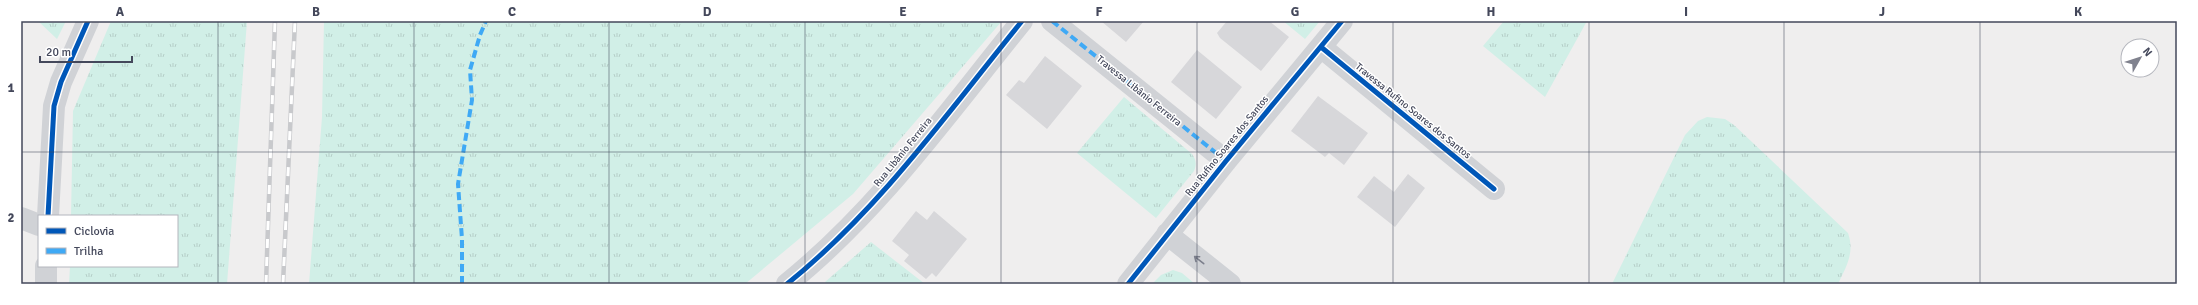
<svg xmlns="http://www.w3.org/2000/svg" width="2198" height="305" viewBox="0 0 2198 305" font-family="Signika,sans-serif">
	<defs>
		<pattern id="grass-tufts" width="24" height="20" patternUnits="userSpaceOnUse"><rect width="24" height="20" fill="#d1efe7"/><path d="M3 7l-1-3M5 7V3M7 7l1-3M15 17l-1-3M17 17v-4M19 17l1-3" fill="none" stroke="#b5cec8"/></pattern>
	</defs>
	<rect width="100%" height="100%" fill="#efeeee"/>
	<path fill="url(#grass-tufts)" d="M38,21H66L57,39Z
		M111,21H247L227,284H69L70,266H177V216H71L73,111Z
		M324,21H1002L853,194L745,284H309L322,117Z
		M1283,21H1320L1305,39Z
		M1504,21H1587L1545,97L1483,46Z
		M1124,97L1192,154C1196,160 1197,164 1194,171L1156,218L1077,153Z
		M1707,117L1725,119L1734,125L1848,233C1855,253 1846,267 1838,284H1612L1685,135L1698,121Z
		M871,242L925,284H827L825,282Z
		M1173,270L1182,273L1195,284H1152L1161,275Z"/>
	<path fill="#d7d7da" d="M1101,21H1144L1126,42Z
		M1227,21H1269L1289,37L1261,71L1220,38L1217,33Z
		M1197,50L1242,87L1216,119L1171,82Z
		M1045,56L1082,86L1047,129L1006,95L1019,80L1024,83Z
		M1318,96L1368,133L1344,165L1329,153L1325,157L1291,131Z
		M1408,174L1425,188L1395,227L1357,197L1374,176L1394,192Z
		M916,211L927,220L934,211L967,239L936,277L932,273L926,279L904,261L909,255L892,241Z"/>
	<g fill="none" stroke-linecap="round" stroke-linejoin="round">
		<path stroke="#d0d2d6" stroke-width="22" d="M1052,21L1226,161
			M1321,47L1494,189
			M48,216L54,106L61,82L88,21
			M21,218L39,225
			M1167,234L1230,284
			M46,284V266
			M787,284C879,210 948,112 1022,21
			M1128,284L1226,161L1342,21"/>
		<defs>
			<path id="rail" d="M266,284L275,21
				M283,284L295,21"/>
		</defs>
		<use href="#rail" stroke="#c8c9cc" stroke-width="4.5"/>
		<use href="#rail" stroke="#fff" stroke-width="3" stroke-dasharray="9" stroke-linecap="butt"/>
		<path stroke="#3fa9f5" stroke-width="4" stroke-dasharray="8 4" stroke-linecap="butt" d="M1052,21L1226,161
			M462,284V239L458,184L472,100L470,70L480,35L486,21"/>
		<defs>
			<path id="cycleway" d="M1321,47L1494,189
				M48,216L54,106L61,82L88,21
				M787,284C879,210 948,112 1022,21
				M1128,284L1226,161L1342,21"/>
		</defs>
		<use href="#cycleway" stroke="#fff" stroke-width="8"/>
		<use href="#cycleway" stroke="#0057b8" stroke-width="5"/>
	</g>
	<defs><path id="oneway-shaft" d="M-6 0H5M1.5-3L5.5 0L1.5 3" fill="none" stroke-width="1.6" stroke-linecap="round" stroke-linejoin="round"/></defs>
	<use stroke="#7c7f8c" href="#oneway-shaft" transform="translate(1199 260) rotate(-142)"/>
	<path fill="none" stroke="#44485b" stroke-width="1" stroke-opacity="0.55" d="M218,21V284M414,21V284M609,21V284M805,21V284M1001,21V284M1197,21V284M1393,21V284M1589,21V284M1784,21V284M1980,21V284M21,152H2177"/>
	<g text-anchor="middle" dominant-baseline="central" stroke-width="3" stroke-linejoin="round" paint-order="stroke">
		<g font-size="10" fill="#44485b" stroke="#fff">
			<text transform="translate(1139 91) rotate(39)">Travessa Libânio Ferreira</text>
			<text transform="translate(1413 111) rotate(39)">Travessa Rufino Soares dos Santos</text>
			<text transform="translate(1227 146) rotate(-51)">Rua Rufino Soares dos Santos</text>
			<text transform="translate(903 152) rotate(-51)">Rua Libânio Ferreira</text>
		</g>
	</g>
	<rect width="2198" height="305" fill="none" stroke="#ffffff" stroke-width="44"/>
	<rect x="38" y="215" width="140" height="52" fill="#ffffff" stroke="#b4b6bd"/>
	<rect x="46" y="228" width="20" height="6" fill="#0057b8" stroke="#b4b6bd"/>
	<text x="74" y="235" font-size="12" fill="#44485b">Ciclovia</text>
	<rect x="46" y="248" width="20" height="6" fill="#3fa9f5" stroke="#b4b6bd"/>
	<text x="74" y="255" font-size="12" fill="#44485b">Trilha</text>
	<g transform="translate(2140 58) rotate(51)"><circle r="19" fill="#ffffff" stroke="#b4b6bd"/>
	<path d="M0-3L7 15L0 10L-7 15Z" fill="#80828e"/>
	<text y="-6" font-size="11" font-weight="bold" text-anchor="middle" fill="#44485b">N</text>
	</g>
	<path d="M40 56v6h92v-6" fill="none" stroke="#44485b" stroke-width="2"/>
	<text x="46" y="56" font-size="12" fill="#44485b" stroke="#ffffff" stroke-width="3" paint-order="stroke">20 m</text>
	<rect x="22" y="22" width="2154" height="261" fill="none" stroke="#44485b" stroke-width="1.5"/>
	<g font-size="13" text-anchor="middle" font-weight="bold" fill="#44485b">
		<text x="120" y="16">A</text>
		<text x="316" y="16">B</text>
		<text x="512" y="16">C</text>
		<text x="707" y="16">D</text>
		<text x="903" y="16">E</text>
		<text x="1099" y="16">F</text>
		<text x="1295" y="16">G</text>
		<text x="1491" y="16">H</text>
		<text x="1686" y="16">I</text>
		<text x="1882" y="16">J</text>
		<text x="2078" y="16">K</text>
		<text x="11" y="92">1</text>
		<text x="11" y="222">2</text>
	</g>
</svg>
